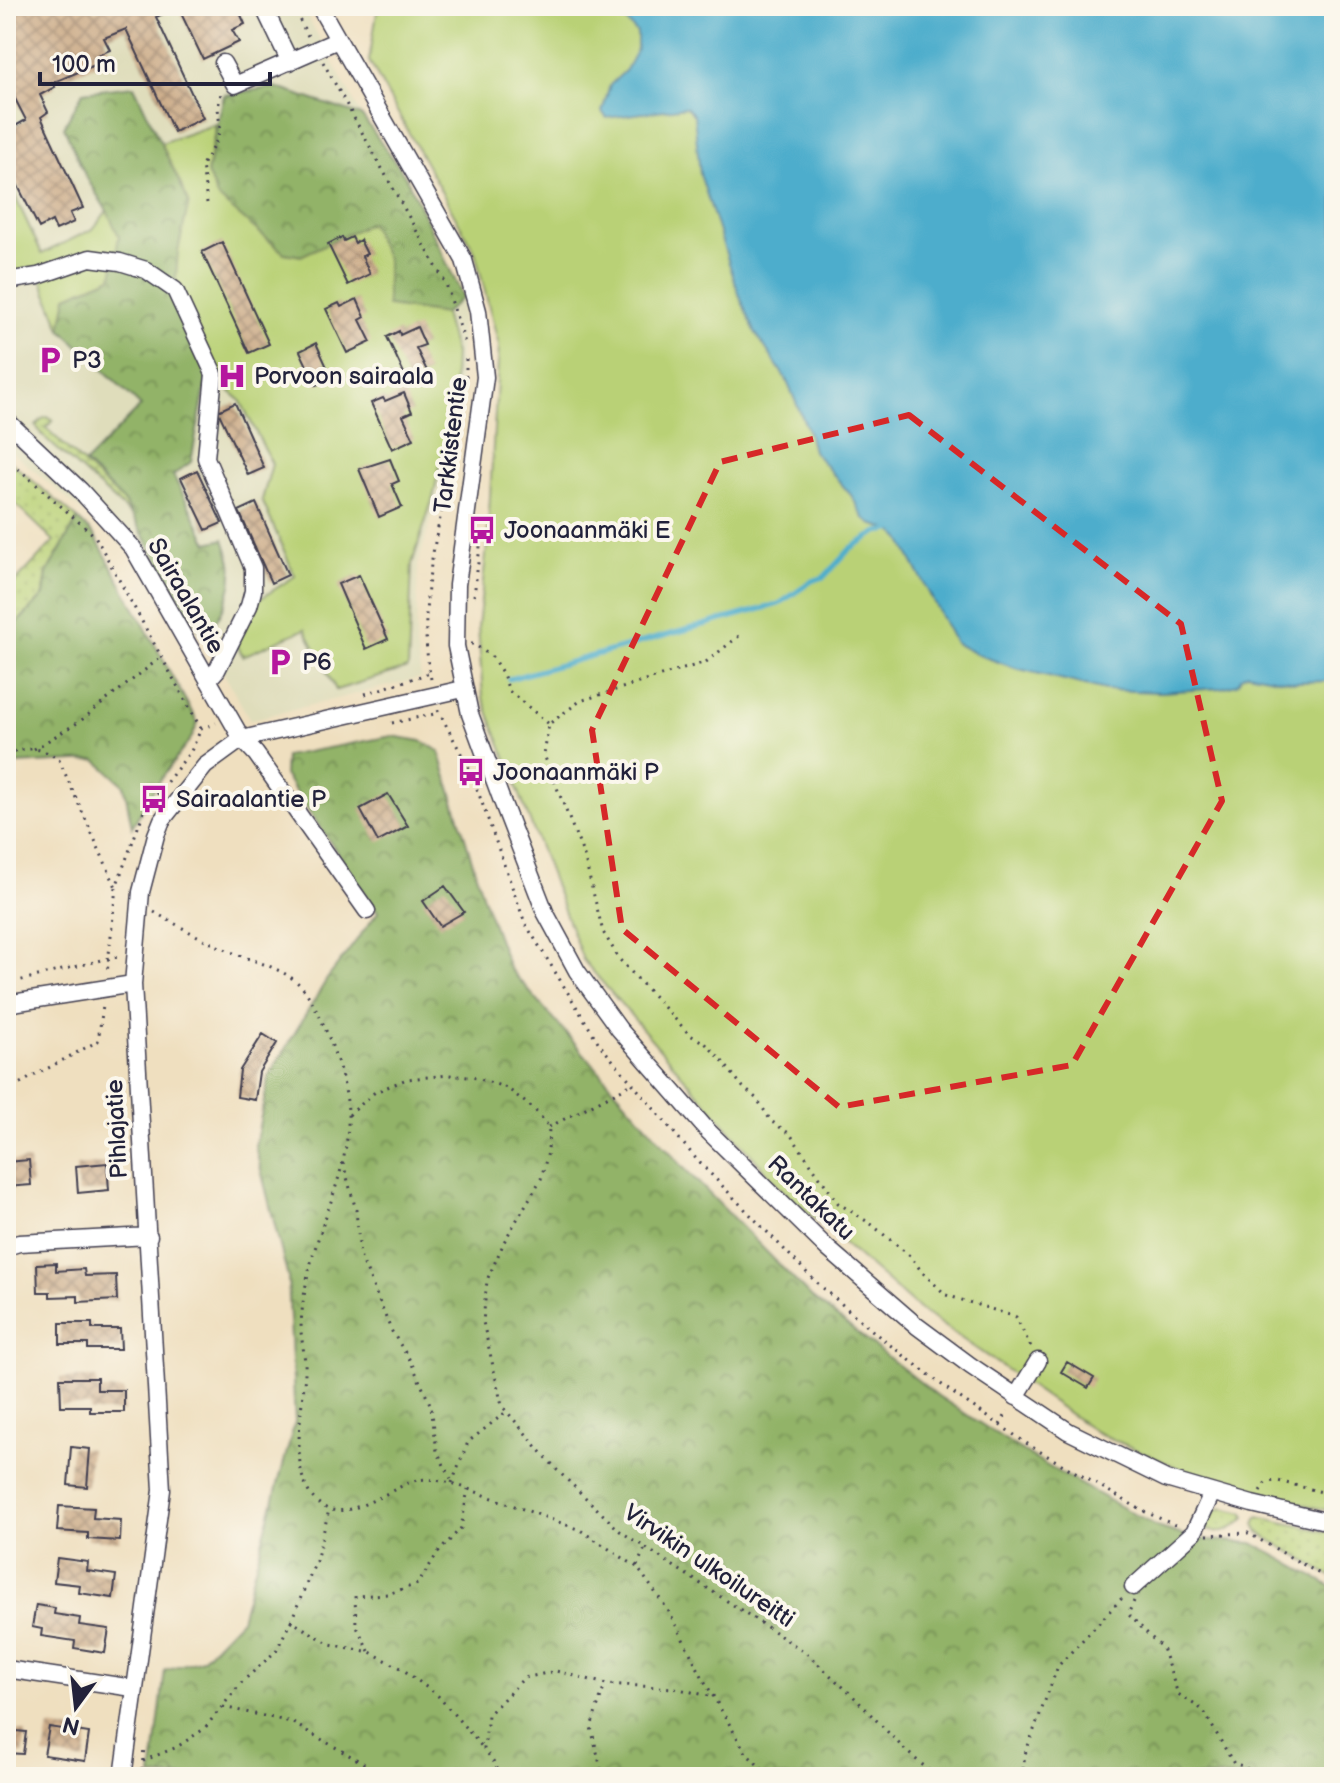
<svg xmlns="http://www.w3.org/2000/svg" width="1340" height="1783" viewBox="0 0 1340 1783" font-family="'Balsamiq Sans',sans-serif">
	<defs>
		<pattern id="grass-dots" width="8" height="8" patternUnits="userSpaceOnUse" patternTransform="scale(2)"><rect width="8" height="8" fill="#b9d176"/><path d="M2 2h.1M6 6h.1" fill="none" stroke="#9fb367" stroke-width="1.8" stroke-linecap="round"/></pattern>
		<pattern id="forest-crowns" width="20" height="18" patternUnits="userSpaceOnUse" patternTransform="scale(2)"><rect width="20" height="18" fill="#92b367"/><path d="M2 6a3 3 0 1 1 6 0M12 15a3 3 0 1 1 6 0" fill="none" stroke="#779156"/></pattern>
		<pattern id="building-cross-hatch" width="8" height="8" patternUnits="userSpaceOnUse" patternTransform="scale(2)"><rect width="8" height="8" fill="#ceaf8c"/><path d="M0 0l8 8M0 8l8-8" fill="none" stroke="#a78e74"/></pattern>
	</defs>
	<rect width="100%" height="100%" fill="#fbf7ec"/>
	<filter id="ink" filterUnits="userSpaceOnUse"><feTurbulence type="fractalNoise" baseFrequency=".0125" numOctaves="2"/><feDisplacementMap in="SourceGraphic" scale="16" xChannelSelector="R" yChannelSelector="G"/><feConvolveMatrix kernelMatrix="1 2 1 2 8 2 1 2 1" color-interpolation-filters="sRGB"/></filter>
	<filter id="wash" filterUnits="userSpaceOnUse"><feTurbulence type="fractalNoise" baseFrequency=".006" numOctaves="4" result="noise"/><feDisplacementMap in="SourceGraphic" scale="32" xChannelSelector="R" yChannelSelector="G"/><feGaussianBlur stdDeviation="1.8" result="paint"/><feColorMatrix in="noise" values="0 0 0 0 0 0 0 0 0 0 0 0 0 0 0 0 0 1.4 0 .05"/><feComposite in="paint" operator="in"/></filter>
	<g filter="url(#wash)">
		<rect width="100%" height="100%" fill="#efdfbf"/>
		<path fill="#dfddbb" d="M6,6H302L362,116L406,177L463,297L458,404L438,498L418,563L416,645L421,678L250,720L204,638L165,581L6,447Z"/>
		<path fill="url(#grass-dots)" stroke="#6e7a58" stroke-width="2" d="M47,417L53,420L46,428L124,502L132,516L45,438L36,426L42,419Z
			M6,458L78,519L47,572L44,595L15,625L6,617V592L54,541L6,495Z
			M1223,1508L1244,1513L1246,1517C1232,1532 1221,1534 1201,1529L1211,1512Z
			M1258,1517L1334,1533V1578L1259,1533L1255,1524Z"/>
		<path fill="url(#forest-crowns)" stroke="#5a6a51" stroke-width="2" d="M134,86L189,202L178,251L208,373L191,462L173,475L208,543L224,539C227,549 232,561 232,571C233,596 219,619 204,638L124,502L85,463L141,406L61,329L67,296L112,277L107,211L85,175L64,127L83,92Z
			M275,87L362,116L406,177L463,297L444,314L387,306L302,256L284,253L217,197L207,173L224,95Z
			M78,519L95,536L198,723L192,737L156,786L132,827L124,785L96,760L16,764L6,769V635L44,595L47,573Z
			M392,736L421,741L439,751L483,897L509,968L683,1167L811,1297L938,1396L1035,1459L1157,1527L1196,1539L1253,1543L1334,1588V1777H243L232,1773L193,1777H152L165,1670L202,1659L241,1619L295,1422L288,1278L255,1146L269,1076L327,979L378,912L284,775L285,756Z"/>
		<path fill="#b9d176" stroke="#6e7a58" stroke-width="2" d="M378,6H1334V1512L1212,1483L1096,1432L919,1309L780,1188L583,960L483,698L478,627L487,546L499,346L475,252L369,61Z
			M216,124L207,173L217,197L284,253L301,256L370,223L387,259V306L444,314L455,354L453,404L433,498L412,564L408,668L336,690L305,629L243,656L233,638L249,606L295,576L262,500L272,464L240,400L208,373L174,303L178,251L189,202L161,143Z
			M6,177L42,254L93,229L107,211L119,236L112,277L67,296L61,329L42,281H6Z"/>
		<path fill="#4eadcc" stroke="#386884" stroke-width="2" d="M607,6H1334V681L1294,682L1247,673L1241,677L1237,684L1221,688L1161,692L1106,690L1015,668L976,654L955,643L901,539L891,530L871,524L864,518L851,495L813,451L807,428L786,379L755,332L740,297L700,174L694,115L686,107L607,118L602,112L610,85L626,70L637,49V33L618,12Z"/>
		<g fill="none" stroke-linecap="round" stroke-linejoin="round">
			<path stroke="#4eadcc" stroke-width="5" d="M509,679L779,604L812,581L824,577L851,548L878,532L891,530"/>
		</g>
		<g id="blocks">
			<path fill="url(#building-cross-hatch)" d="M6,6H92L94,11L104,6H237L245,24L232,30L239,42L203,59L178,7L156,17L203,118L174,132L126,29L104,38L110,50L98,55L102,62L52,83L55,87L40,95L48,112L41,117L83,208L70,213L74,222L56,230L52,221L39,228L6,162V131L26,120L11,91L15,88L6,67Z
				M342,237L344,241L352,237L355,243L360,240L367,254L362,256L370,274L348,285L328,244Z
				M222,242L269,344L249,353L202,252Z
				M357,299L365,317L360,320L371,342L347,353L326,309L339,303L341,307Z
				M417,327L425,345L416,348L428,373L408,382L387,337L399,331L400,335Z
				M316,343L332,378L316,385L300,351Z
				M404,393L412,412L403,416L414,439L392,449L371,403L383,398L385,401Z
				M235,403L264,468L248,475L218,411Z
				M390,459L399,481L392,484L402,507L379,517L359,469Z
				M197,470L222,523L206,530L181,478Z
				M256,503L288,575L271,583L239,511Z
				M359,575L388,639L366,649L338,584Z
				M388,794L408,826L378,842L360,809Z
				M445,886L464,912L440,926L423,901Z
				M263,1034L277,1043L259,1072L255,1100L237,1097L240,1070Z
				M29,1160L31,1185L6,1187V1162Z
				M107,1163L109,1190L78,1193L76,1166Z
				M56,1263V1271L84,1269L85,1276L116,1275L117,1300L78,1302V1296L50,1297V1292H38L37,1264Z
				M60,1323H92V1329H120L121,1349H88V1344H60Z
				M1067,1362L1094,1378L1088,1388L1061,1372Z
				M60,1378H97V1390H124V1412H90V1406H61Z
				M71,1447L90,1449L87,1487L68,1485Z
				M59,1506L94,1508L93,1518L121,1520L120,1541L88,1539V1533L57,1531Z
				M57,1558L88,1562L87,1571L116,1575L113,1598L79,1593L80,1585L54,1582Z
				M36,1605L55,1608L54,1614L80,1618L79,1625L109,1629L105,1653L74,1648L75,1641L41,1636L42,1629L32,1627Z
				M49,1727L89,1733L85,1761L44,1755Z
				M6,1730L26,1732L23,1754L6,1753Z"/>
		</g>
	</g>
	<g filter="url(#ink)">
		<use href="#blocks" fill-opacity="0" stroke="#413e4f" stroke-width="2"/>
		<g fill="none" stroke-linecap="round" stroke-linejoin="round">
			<defs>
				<path id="minor" d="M263,6L290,62
					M319,6L464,260L478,311L485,377L457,585L456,646L470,714L502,801L545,912L577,971L619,1029L707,1130L827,1248L917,1326L971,1366L1068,1431L1166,1479L1252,1504L1334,1523
					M223,63L235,85L338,40
					M6,281L38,276L90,258L120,262L146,270L175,290L214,374L206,458L253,568V591L249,606L217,670L208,680
					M6,420L80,490L133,548L242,739L256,754L367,911
					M6,1004L133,984
					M6,1247L19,1243L149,1236
					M1016,1397L1038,1361
					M1133,1587L1194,1532L1212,1493
					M6,1669L133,1688
					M123,1777L162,1490L133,984L141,892L156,835L162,820L205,766L242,739L463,689"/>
			</defs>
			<use href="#minor" stroke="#413e4f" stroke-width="19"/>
			<path stroke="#413e4f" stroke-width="3" stroke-dasharray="2 6" stroke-linecap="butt" d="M292,6L309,38
				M323,62L446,284L465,343
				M6,96V104
				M207,203L202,165L217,140L220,128L218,108L221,93
				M466,359V391
				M6,458L95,536L201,729L191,751L144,811L116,887L107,974
				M474,596L482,530
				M739,636L706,662L580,701L549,724L544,755L584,856L603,932L620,960L690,1035L705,1043L718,1056L743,1087L757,1099L771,1121L790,1134L838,1203L871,1224L911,1257L922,1272L946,1295L1016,1317L1031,1347
				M471,644H474L492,657L503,674L509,691L549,724
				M431,679C414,597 443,510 461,430
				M365,694L430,673
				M438,710L471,772L525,923L600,1045L698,1161L815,1281L881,1338L950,1391L1032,1447L1143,1511L1177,1526
				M392,723L439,713
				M201,729L216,723
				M34,749L79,722L160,658
				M6,754C28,747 42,746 59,760L116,887
				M154,912C179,926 203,940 229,951C251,961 282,967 300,985C321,1006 348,1083 348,1113C350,1165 325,1211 312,1259C306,1280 301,1309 301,1331C302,1345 306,1359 305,1373C303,1409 284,1488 326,1508C351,1520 392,1487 417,1480C428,1478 441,1481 452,1483L580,1530L637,1567L668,1610L705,1682L746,1753L770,1777
				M6,984L110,958L122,957
				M6,1091L98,1041L103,1006
				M349,1115L375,1092L407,1079L449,1075L477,1078L507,1088L535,1110L549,1127L548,1152L541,1179L505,1240L487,1280L483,1322L502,1406L557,1470L620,1531L805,1652L855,1698L906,1751L937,1777
				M549,1127L632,1084
				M343,1163L356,1210L360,1255L391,1330L411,1362L431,1406L437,1451L452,1481
				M1000,1425L1008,1411
				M452,1483L468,1442L506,1412
				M1260,1491L1266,1482L1278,1481L1334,1495
				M1207,1535L1248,1533L1334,1582
				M637,1566L645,1548
				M1134,1601L1128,1614L1162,1648L1178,1694L1203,1710L1234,1764L1244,1766L1256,1777
				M291,1621L316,1561L329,1510
				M369,1651L356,1625L355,1596L387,1594L418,1584L437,1554L461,1528L468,1489
				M223,1707L291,1722L363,1763L377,1777
				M143,1761L177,1747L204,1729L242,1682L276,1651L291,1621L330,1644L370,1652L401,1668L438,1696L484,1749
				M141,1777L144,1748
				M496,1777L497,1766L484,1749L488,1715L524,1678L556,1671L606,1684L675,1688L713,1697
				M603,1777L591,1727L605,1685
				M1022,1777L1025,1754L1058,1666L1123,1597"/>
			<use href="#minor" stroke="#fff" stroke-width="16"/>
		</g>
	</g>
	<path fill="none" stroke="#d62828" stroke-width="6" stroke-dasharray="16 10" stroke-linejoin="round" d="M909,415L1181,624L1222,801L1072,1065L839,1107L622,929L592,730L720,462Z"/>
	<defs>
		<symbol id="parking-bare" viewBox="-9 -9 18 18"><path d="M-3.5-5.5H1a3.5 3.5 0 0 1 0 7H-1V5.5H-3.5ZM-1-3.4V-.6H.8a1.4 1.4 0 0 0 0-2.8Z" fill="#b5179e" stroke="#fbf7ec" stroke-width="2.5" paint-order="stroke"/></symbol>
		<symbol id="hospital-bare" viewBox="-9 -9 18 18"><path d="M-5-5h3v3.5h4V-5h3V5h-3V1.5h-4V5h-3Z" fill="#b5179e" stroke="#fbf7ec" stroke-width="2.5" paint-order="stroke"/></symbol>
		<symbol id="bus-bare" viewBox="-9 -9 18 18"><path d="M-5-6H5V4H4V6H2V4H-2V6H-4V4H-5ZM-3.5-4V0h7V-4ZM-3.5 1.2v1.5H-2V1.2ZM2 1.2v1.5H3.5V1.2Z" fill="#b5179e" stroke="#fbf7ec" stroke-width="2.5" paint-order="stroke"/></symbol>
	</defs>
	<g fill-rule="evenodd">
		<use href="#parking-bare" x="30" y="340" width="40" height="40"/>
		<use href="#hospital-bare" x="212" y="356" width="40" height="40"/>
		<use href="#bus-bare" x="462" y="510" width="40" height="40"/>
		<use href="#parking-bare" x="260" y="642" width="40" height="40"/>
		<use href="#bus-bare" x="451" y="752" width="40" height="40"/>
		<use href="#bus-bare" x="134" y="779" width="40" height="40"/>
	</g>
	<g text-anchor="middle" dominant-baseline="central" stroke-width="8" stroke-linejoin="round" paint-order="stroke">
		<g font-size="24" fill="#22223b" stroke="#fbf7ec" text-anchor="start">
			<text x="72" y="360">P3</text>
			<text x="254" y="376">Porvoon sairaala</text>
			<text x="504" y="530">Joonaanmäki E</text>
			<text x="302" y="662">P6</text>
			<text x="493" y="772">Joonaanmäki P</text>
			<text x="176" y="799">Sairaalantie P</text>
		</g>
		<g font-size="24" fill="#22223b" stroke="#fbf7ec">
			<text transform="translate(451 445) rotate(-83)">Tarkkistentie</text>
			<text transform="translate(186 596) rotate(60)">Sairaalantie</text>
			<text transform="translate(117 1129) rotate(-93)">Pihlajatie</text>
			<text transform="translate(811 1198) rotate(44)">Rantakatu</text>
			<text transform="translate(709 1566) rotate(34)">Virvikin ulkoilureitti</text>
		</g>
	</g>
	<rect width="1340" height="1783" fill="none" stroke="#fbf7ec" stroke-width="32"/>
	<g transform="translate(76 1707) rotate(195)" stroke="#fbf7ec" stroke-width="6" paint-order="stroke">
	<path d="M0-6L14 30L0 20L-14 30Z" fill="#22223b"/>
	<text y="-12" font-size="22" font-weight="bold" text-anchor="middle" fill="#22223b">N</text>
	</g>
	<path d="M40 72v12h230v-12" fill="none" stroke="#22223b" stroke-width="4"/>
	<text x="52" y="72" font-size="24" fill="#22223b" stroke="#fbf7ec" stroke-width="6" paint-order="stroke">100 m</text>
</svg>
